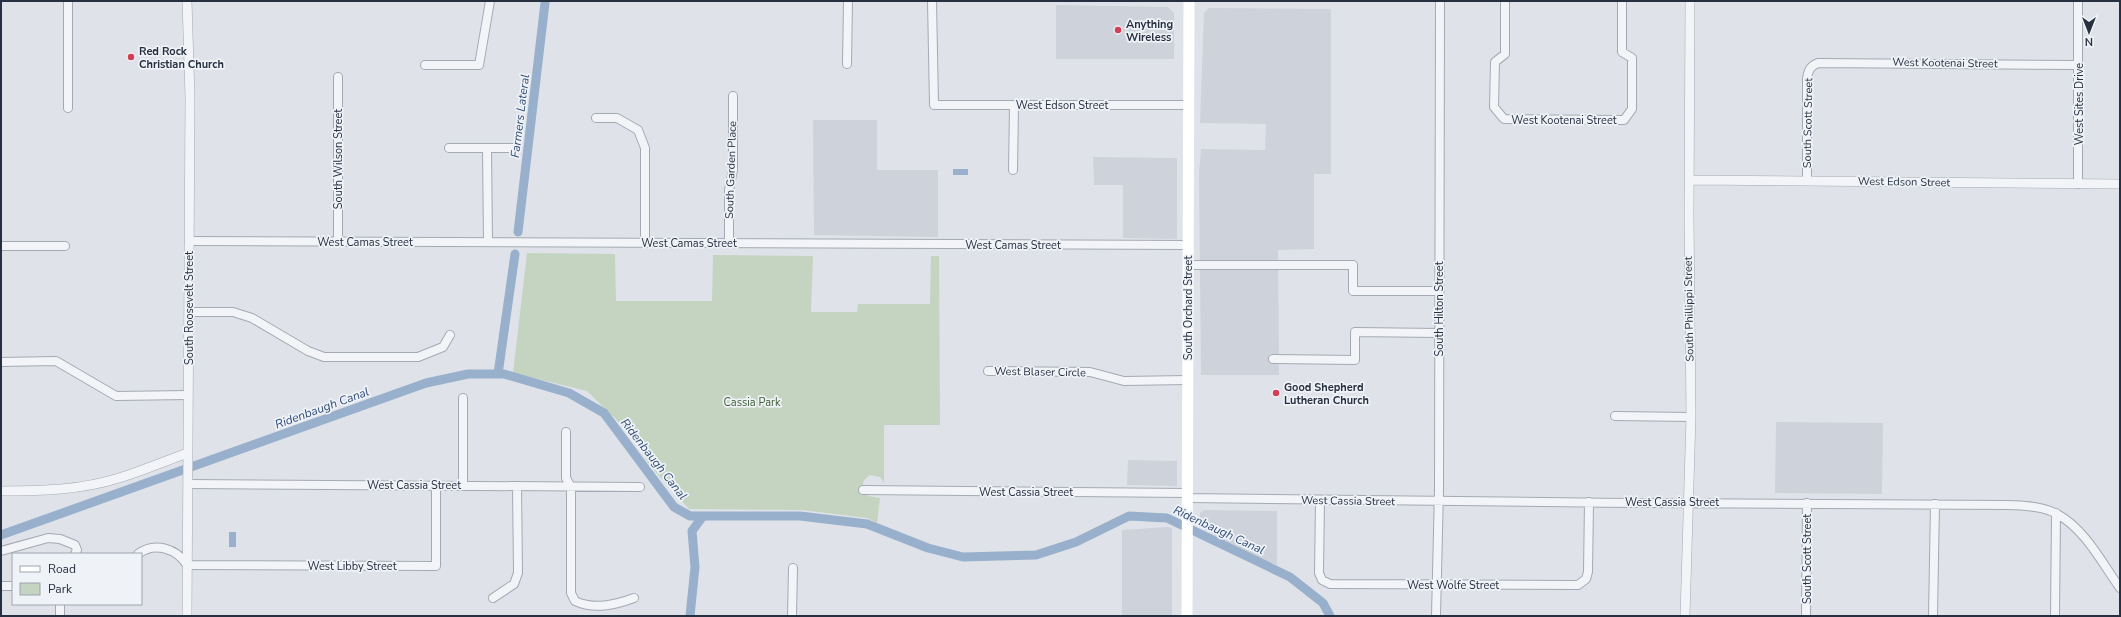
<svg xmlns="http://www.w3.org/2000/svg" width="2121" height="617" viewBox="0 0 2121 617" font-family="'Nunito Sans',sans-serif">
	<rect width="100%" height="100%" fill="#dfe3e9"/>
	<path fill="#cdd2db" d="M1056,5L1168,7L1174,13V59H1056Z
		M1209,8L1331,9V174H1314V249L1278,250L1279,375H1201L1199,173L1201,149L1265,150L1266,124L1200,123L1204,13Z
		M813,120H877V170H938V237L814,235Z
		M1093,157L1177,158V239L1123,238V185H1094Z
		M1776,422L1883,423L1882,494L1775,493Z
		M1128,460L1177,461V486L1127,485Z
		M1204,510L1277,511V565L1243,552L1199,526L1200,513Z
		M1167,527L1172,528V616H1122V530Z"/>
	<path fill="#c4d4c0" d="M527,253L615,254L616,301H712L713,255L813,256L811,312H857L858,304H930L931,256H939L940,425H884V483L880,477L870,475L864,480L862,487L868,496L880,498L877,523L867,518L802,510L689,509L650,466L633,436L587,391L513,373Z"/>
	<path fill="#98b0cb" d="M953,169H968V175H953Z
		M229,532H236V547H229Z"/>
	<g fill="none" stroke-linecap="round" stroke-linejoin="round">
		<path stroke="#98b0cb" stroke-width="9" d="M518,232L545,3
			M498,374L515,254
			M1,535L426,383L468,374H504L569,393L604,413L674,507L690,516H800L867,524L928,548L963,557L1036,555L1076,542L1129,516L1167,518L1290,577L1323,603L1330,616
			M690,616L695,567L692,531L703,516"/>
		<defs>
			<path id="minor" d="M932,1L934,105H1189
				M1505,1V54L1495,62L1494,107L1504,119L1624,120L1632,109V58L1622,52V1
				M847,64L848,1
				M425,65H479L490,1
				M338,77V242
				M68,108V1
				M596,118H617L638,130L645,148V243
				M449,148H515
				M487,148L488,242
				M1013,170L1014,105
				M1807,181V79C1808,71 1810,66 1818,63L2079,65
				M2078,184V1
				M189,241L1188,245
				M729,243V190L733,170V96
				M1,246H65
				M1188,265H1353V291H1439
				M190,312H233L252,318L308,351L324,357H418L443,347L450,335
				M1273,359L1355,360V332L1439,333
				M1,362L56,361L116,396L188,395
				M988,371L1090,372L1124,381L1188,380
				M463,398V486
				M1615,416L1691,417
				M566,432V478L571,487V593L575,601C594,610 615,605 634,598
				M188,484L640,487
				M863,490L1188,493
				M1188,498C1462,502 1735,504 2009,505C2024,506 2043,506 2057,514C2085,529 2102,563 2120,588
				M1320,500L1319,573L1322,580L1330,584L1578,585L1586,579L1588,572L1589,502
				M1,551L48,538L60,539L75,545L77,550L75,554
				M138,554C155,541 177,549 187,565L436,566V486
				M1,586H13
				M493,598L514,584L518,573L517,486
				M60,616V604
				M792,616L793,568
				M1436,616L1439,490L1440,1
				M1806,616L1807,503
				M1933,616L1935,504
				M2055,616L2056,513"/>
			<path id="tertiary" d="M1689,180L2120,184
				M1,491C41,491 81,490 119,478C142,471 165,461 188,453
				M187,616L190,97L187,1
				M1685,616L1691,417L1689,217L1690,1"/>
		</defs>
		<use href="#minor" stroke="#a4aab3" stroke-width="10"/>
		<use href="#tertiary" stroke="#a4aab3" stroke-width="10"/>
		<use href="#minor" stroke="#f2f4f7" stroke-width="8"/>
		<use href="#tertiary" stroke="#f2f4f7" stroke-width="9"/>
		<path stroke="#fff" stroke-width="11" d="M1187,616L1189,1"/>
	</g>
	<g fill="#d53d52" stroke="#eff2f7" stroke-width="1.5">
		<circle cx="1118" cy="30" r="4"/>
		<circle cx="131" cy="57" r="4"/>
		<circle cx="1276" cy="393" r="4"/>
	</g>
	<g text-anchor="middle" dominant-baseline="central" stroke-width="3.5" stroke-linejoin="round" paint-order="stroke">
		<g font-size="11" font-weight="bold" fill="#273041" stroke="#eff2f7" text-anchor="start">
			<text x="1126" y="24">Anything<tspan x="1126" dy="13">Wireless</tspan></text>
			<text x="139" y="51">Red Rock<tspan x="139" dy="13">Christian Church</tspan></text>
			<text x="1284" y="387">Good Shepherd<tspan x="1284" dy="13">Lutheran Church</tspan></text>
		</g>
		<g font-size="11" fill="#273041" stroke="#eff2f7">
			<text transform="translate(1945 63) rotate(1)">West Kootenai Street</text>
			<text transform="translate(2079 104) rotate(-90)">West Sites Drive</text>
			<text x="1062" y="105">West Edson Street</text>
			<text x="1564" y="120">West Kootenai Street</text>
			<text transform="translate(1808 123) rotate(-89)">South Scott Street</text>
			<text transform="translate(338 159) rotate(-90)">South Wilson Street</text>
			<text transform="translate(731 170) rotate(-88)">South Garden Place</text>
			<text transform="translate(1904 182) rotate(1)">West Edson Street</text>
			<text x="365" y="242">West Camas Street</text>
			<text x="689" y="243">West Camas Street</text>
			<text x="1013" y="245">West Camas Street</text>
			<text transform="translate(189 308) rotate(-90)">South Roosevelt Street</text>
			<text transform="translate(1188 308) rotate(-90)">South Orchard Street</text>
			<text transform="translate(1439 309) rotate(-90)">South Hilton Street</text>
			<text transform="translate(1689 309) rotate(-91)">South Phillippi Street</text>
			<text transform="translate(1040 372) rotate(1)">West Blaser Circle</text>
			<text x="414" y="485">West Cassia Street</text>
			<text x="1026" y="492">West Cassia Street</text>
			<text transform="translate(1348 501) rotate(1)">West Cassia Street</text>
			<text x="1672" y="502">West Cassia Street</text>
			<text transform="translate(1807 559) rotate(-90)">South Scott Street</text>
			<text x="352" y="566">West Libby Street</text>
			<text x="1453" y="585">West Wolfe Street</text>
		</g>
		<g font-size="11" fill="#3b5e34" stroke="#eff2f7">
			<text x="752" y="402">Cassia Park</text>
		</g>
		<g font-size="12" font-style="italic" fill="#2f4e77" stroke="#eff2f7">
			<text transform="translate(520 116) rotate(-83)">Farmers Lateral</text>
			<text transform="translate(322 408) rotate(-20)">Ridenbaugh Canal</text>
			<text transform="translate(654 459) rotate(52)">Ridenbaugh Canal</text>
			<text transform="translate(1219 530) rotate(25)">Ridenbaugh Canal</text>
		</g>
	</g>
	<rect width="2121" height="617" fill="none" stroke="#273041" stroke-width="4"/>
	<rect x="12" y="553" width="130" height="52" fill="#eff2f7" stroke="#9fa4ae"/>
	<rect x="20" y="566" width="20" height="6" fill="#ffffff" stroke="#9fa4ae"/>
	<text x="48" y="573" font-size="12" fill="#273041">Road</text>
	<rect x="20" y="583" width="20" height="12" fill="#c4d4c0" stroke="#9fa4ae"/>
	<text x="48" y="593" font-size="12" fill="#273041">Park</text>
	<g transform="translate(2089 32) rotate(180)" stroke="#eff2f7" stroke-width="3" paint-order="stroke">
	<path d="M0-3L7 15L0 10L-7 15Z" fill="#273041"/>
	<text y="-6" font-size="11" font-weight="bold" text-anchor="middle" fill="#273041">N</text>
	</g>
</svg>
